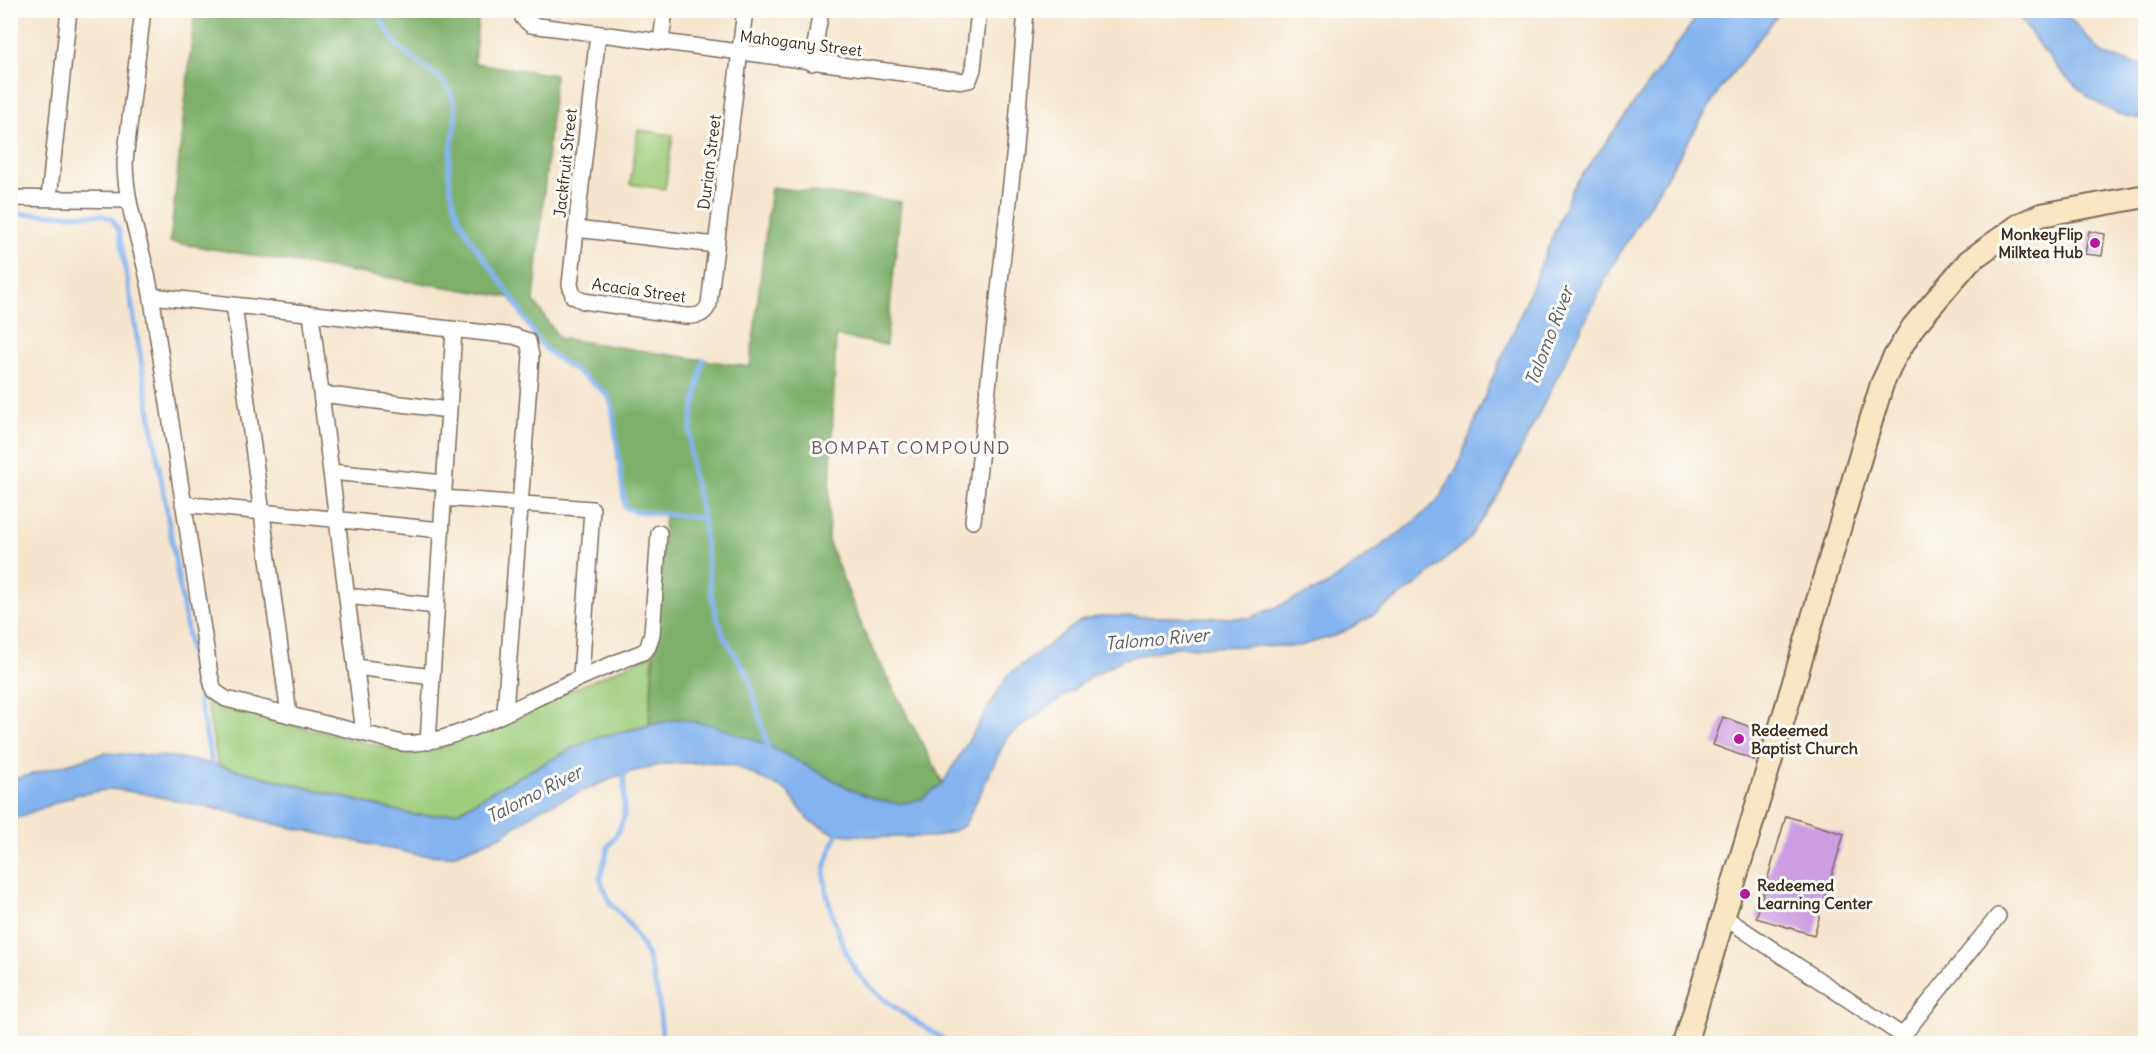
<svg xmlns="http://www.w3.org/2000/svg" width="2156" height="1054" viewBox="0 0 2156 1054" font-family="Delius,sans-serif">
	<rect width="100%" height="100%" fill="#fdfcf7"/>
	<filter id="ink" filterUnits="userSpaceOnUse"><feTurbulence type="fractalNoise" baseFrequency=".0167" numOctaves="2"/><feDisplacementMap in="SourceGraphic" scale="12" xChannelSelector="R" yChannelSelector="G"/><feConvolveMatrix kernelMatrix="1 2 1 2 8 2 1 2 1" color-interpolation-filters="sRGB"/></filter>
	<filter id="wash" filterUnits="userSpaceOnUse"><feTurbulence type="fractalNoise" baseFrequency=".008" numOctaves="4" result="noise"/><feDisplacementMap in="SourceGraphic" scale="24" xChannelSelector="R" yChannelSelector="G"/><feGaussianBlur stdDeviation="1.35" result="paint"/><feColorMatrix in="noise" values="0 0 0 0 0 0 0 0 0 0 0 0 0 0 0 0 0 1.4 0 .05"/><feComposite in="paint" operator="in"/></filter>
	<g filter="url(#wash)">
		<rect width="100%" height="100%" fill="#f5e5ce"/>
		<path fill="#9ecc7a" stroke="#6c7b4c" stroke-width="1.5" d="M638,130L673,135L665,189L630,184Z
			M653,654L649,725L596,738L575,747L498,788L460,811L439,815H413L218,765L205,696L210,703L218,707L413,754L439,748Z"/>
		<path fill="#7eb06a" stroke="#5c6d44" stroke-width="1.5" d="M195,11H479L474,63L555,75L534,301L559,338L750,367L771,187L901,202L886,345L836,336L828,541L865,634L943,783L922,799L899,804L877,800L854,791L767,745L678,719L649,725L665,515L634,511L625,507L612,405L608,396L545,348L528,325L513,298L170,242Z"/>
		<path fill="#83b4ef" stroke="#5f6f86" stroke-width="1.5" d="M1701,11H1781L1720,89L1615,261L1499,494L1468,540L1416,585L1372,616L1337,635L1300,646L1176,647L1123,659L1092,676L1007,737L965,825L951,832L934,837H886L837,834L809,821L787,791L736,766L711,762L664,764L623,774L540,809L503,835L451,856L419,855L275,824L227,811L141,793L111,789L76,795L11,820V780L104,753L174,757L213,764L413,815H439L460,811L498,788L575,747L596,738L678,719L712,725L767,745L854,791L877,800L899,804L922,799L943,783L1008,675L1080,621L1101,616L1250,618L1325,586L1409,526L1434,504L1440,497L1457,468L1488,388L1515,328L1572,189Z
			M2015,11H2063L2104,55L2145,66V119C2088,117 2044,53 2015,11Z"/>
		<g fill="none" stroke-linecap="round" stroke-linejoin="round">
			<path stroke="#83b4ef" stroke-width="5" d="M376,10C385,27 393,43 408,55C423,67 446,78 453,99C461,122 448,147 449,171C449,180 451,190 453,198C461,235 491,265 511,296C523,313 531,334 546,349C565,367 590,377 608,396L612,405L625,507L634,511L703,518
				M1686,10L1701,17
				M10,214L101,215L112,219L119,231L198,695L213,768
				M703,360L691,425L690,450L692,471L703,518L711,593L716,615L724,636L748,676L769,751
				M624,770V816L618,832L608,847L600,879L611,904L628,922L647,954L658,996L663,1044
				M839,829C834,841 828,856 825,869C821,889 846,962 861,977C884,1003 913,1020 942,1038L944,1044"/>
		</g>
		<g id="blocks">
			<path fill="#cc9de2" d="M2089,231L2105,234L2102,256L2085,254Z
				M1723,717L1764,732L1754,760L1713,745Z
				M1786,816L1844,834L1814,935L1756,918Z"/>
		</g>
	</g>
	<g filter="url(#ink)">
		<use href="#blocks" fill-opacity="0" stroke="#7c6b5c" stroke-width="1.5"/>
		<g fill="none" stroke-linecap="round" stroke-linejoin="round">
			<defs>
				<path id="street" d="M143,10L125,161C125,209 145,253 152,300C172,425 190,550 210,675L214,691L226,699L402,743C447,747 516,707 558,688C586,675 614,663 643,652L648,647L652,634L659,533
					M521,10L523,18L531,25L964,81L969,80L973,69L979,10
					M598,34L570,284L573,296L583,301L686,316C697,316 704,316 709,304L745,10
					M661,42L665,10
					M812,63L821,10
					M10,198L128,200
					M49,198L69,10
					M576,229L716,245
					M152,296L514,336L528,341L531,356L505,712
					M234,305L289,715
					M311,314L364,733
					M321,394L449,410
					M331,472L444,483
					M443,498L592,509L581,677
					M183,504L441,530
					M973,521L1015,148L1026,10
					M347,596L436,606
					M356,667L432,677
					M428,742L454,330
					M1724,917L1903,1036
					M1896,1044L1998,916"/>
				<path id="secondary" d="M1685,1044L1784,716L1872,417L1882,384L1894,358L1913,327L1969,261L2021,224L2041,215L2146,196"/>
			</defs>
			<use href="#street" stroke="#7c6b5c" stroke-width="18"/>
			<use href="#secondary" stroke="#7c6b5c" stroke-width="26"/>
			<use href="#street" stroke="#fff" stroke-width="15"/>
			<use href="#secondary" stroke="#f9e7c3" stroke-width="22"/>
		</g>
	</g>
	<g fill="#b5179e" stroke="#fdfcf7" stroke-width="2">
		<circle cx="2095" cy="243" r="6"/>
		<circle cx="1739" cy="739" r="6"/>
		<circle cx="1745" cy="894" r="6"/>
	</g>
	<g text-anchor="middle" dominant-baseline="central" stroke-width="6" stroke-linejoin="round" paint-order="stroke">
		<g font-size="16" fill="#3b2a1e" stroke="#fdfcf7">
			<text transform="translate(801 43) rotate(7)">Mahogany Street</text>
			<text transform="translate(709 162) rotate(-83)">Durian Street</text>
			<text transform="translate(565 163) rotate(-84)">Jackfruit Street</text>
			<text transform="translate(639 290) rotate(8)">Acacia Street</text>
		</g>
		<g font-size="16" font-weight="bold" fill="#3b2a1e" stroke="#fdfcf7" text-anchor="start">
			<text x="2083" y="234" text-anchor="end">MonkeyFlip<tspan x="2083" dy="18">Milktea Hub</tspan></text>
			<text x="1751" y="730">Redeemed<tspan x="1751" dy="18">Baptist Church</tspan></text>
			<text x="1757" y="885">Redeemed<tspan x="1757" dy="18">Learning Center</tspan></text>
		</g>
		<g font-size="18" font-style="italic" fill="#545a67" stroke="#fdfcf7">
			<text transform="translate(1549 336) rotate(-69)">Talomo River</text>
			<text transform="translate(1157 639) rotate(-5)">Talomo River</text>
			<text transform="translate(534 794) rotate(-27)">Talomo River</text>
		</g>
		<g font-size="18" letter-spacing="1.5" fill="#6e5263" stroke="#fdfcf7">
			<text x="911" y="447">BOMPAT COMPOUND</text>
		</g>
	</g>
	<rect width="2156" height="1054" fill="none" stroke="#fdfcf7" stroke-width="36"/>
</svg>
